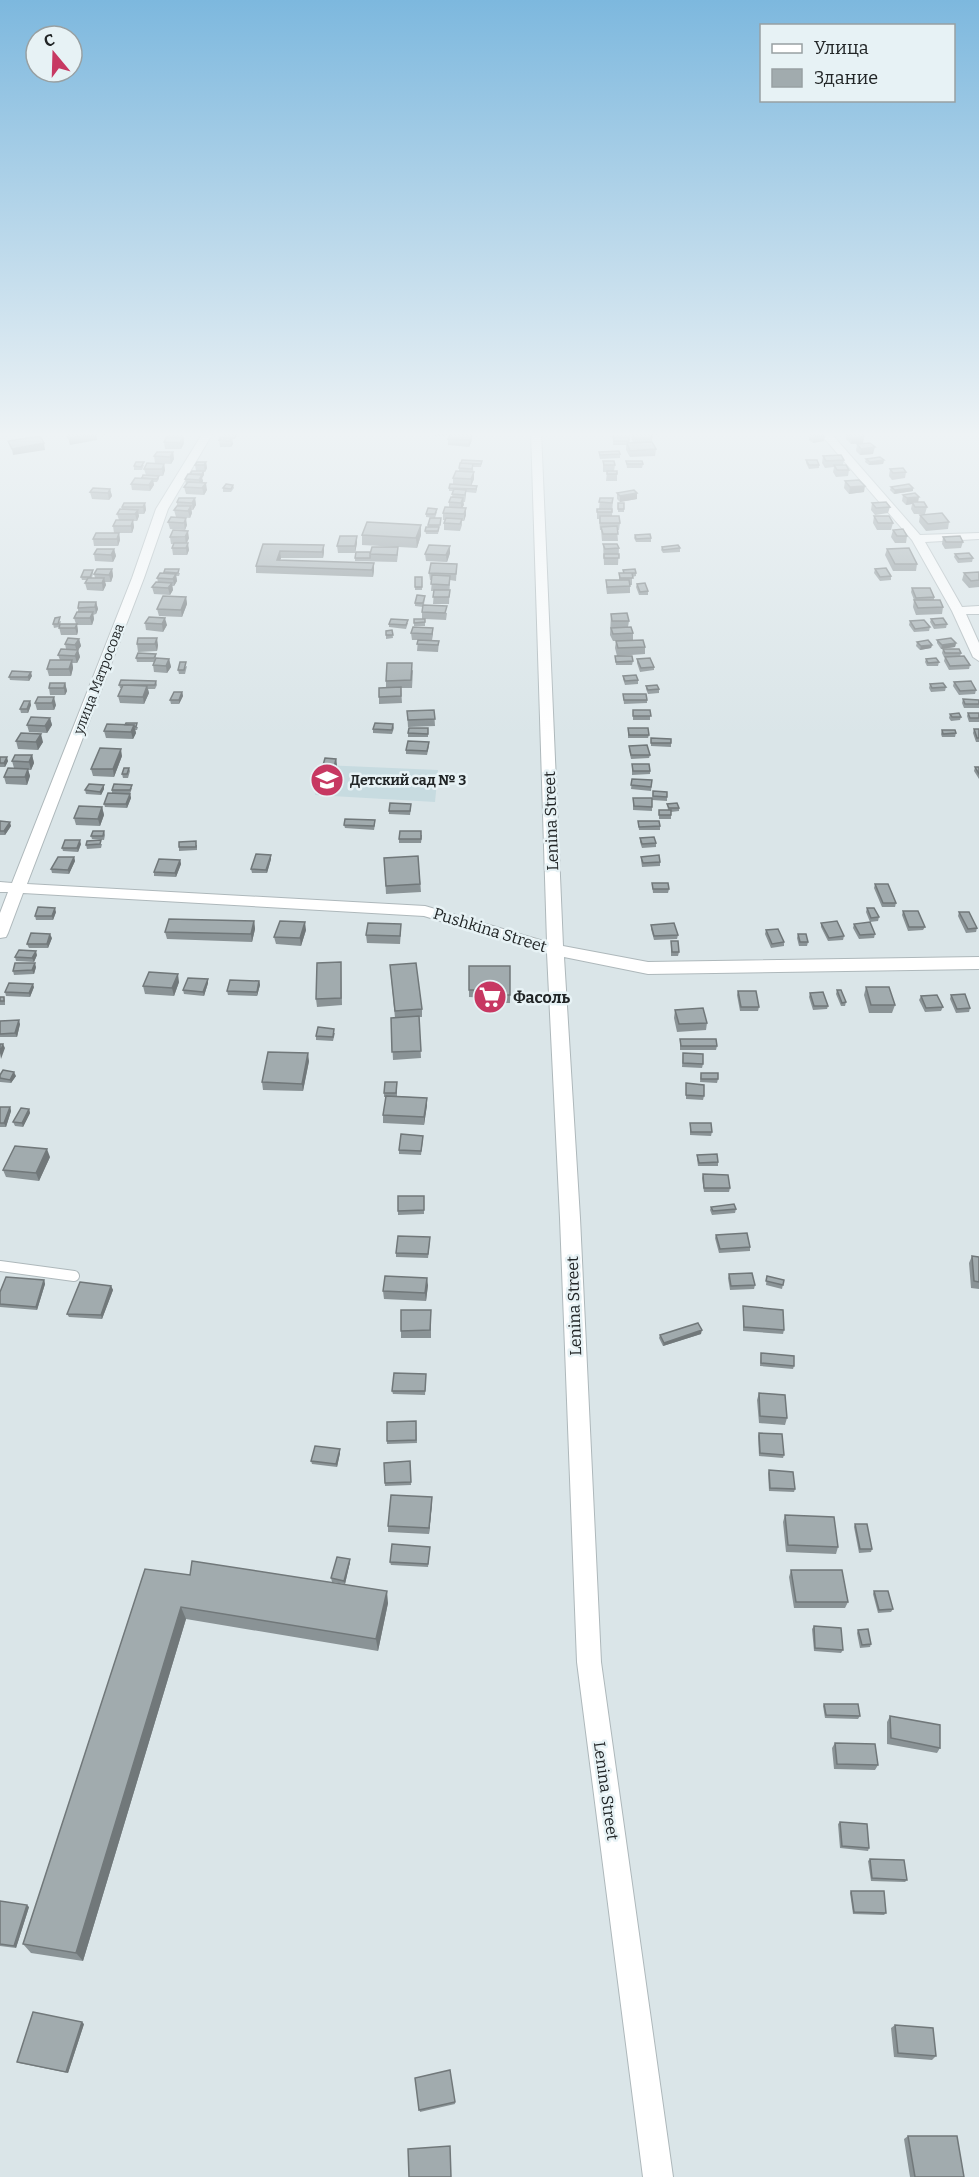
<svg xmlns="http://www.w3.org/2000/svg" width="979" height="2177" viewBox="0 0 979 2177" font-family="Bitter,serif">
	<rect width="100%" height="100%" fill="#dae5e8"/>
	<path fill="#c7dbe0" d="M323,765L438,770L435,802L315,795Z"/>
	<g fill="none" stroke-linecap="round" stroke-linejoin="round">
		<defs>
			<path id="service" d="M0,1266L74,1276"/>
			<path id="minor" d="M204,431H214L168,509L144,578L27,884L425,906L547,942L531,431H541L563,946L648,962L979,957V969L648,974L564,957L580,1218L601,1662L673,2177H643L577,1662L560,1218L547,953L424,916L23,893L8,933L6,937L0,938V913L8,892H0V882L12,883L132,578L156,509Z
				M818,431H829L920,535L979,533V539L925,542L962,607L979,606V614H966L979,643V661L973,657L952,611L912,540Z"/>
		</defs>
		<use href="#service" stroke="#aeb8bb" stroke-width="12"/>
		<use href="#minor" stroke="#aeb8bb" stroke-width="2"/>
		<use href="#service" stroke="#fff" stroke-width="10"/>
		<use href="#minor" fill="#fff" fill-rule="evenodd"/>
	</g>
	<path fill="#8a9396" d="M223,431H237V436L234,439H232L233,444L231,447H220L219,440L224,437Z
		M435,431H447V433L446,436H435Z
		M631,431H659V434L652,435V442L656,449L655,456L630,457L626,450V445H613V436H629V443H633L631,437Z
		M810,433L824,441L813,443L809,440Z
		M847,433L864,436L863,443L851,444L846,439Z
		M183,436L184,443L181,449H165L164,442Z
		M448,439L472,440L469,447L448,445Z
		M857,444L873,454L860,455L856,451Z
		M173,452L174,459L171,464L155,463L154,456Z
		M599,452L620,454V458L600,459L599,455Z
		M823,456L844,460L843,465L849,470L848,476L836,477L833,472L834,467L825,468L822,463Z
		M866,459L884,460L883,464L869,465L865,462Z
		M806,460L819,465V468L809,469L806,463Z
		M482,461L481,467H473L474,479L471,486H477V490L476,493L466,492V496L465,502H463L462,508H466V515L464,521H462V525L460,531L444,530V523L445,520H443V513L449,507V502L452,497L453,491H449V488L453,485V478L459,471V468Z
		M603,461L615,465L614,471H617V481H606L607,472H603Z
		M626,461L643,464L642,468H627Z
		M206,462L207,468L205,472H204V475L202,478L203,481L202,483L207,490L204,495L186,494L184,487L186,485L185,479L196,471L195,465Z
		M164,464L165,470L163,476H159V479L157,482H153L154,485L150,491L132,490L131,484L146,475L144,469Z
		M144,465L142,470H134V466Z
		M890,469L906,472L905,478L892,480L889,476Z
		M845,481L864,492L849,494L844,488Z
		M233,485L234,488L231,492H223V488Z
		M891,487L913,491L894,494L890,490Z
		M110,489L112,496L109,500L92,499L90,492Z
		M617,493H637V499L620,502L617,499Z
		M903,495L927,507L925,514H914L911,509L912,504L906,505L902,501Z
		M195,498L196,505L193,510H191L192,513L190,518L176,517L174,510L177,506V502Z
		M600,498H613L612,516L620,523L619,530H617L618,541H602L601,530H600L599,519H597V509H599Z
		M145,503L146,510L144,514H138L139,516L137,521H133L134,527L132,533H119L120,540L118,546H94L93,539L114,533L113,526L119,520L117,514L122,509V507Z
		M618,503H624V512H618Z
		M872,503L890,507L888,513L875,515L871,510Z
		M437,512L435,518L426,517V514Z
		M920,515L949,522L948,529L926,531L919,522Z
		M874,516L893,523L891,530H877L873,523Z
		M171,517L187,525L185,530L170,529L168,522Z
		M430,518H441L438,534H426L425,531L428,527Z
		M893,530L907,536L906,543H895L891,537Z
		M362,535H421L417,548L362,545Z
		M635,535L651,538V542H636L634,538Z
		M170,537L189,538L187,543L189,550L187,555H173L172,548L174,544H171Z
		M943,537L963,542L961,548L945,549L942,544Z
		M357,543L355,553H338L337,546Z
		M263,544L324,545V552L323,558H281L280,560L374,570L373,577L256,573V566Z
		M603,544L619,548L618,565H604Z
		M398,547V554L397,562L355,561V558L370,552Z
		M662,547L680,548V552L663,553L661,550Z
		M114,549L116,556L113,562L95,561L94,554Z
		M887,549L917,564L916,571H893L885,555Z
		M450,553L447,562L426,561L425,554Z
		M955,554L973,558L972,562L958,563L954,557Z
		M457,564L456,581L450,580L449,604H433L434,591H431L432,580H430L429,573Z
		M112,569L113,576L111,582H105L106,585L103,591L87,590L85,583L87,580H82L81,577L93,570V573L92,578H95L94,574Z
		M875,569L891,576V580L880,581L874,573Z
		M623,570L636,573V576L632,577V585H630V593L607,594L606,587V580H619V573H623Z
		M164,572L180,573L179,576H176L177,581L174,586H172L173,590L170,595L154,594L152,587L158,582L157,578Z
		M979,572V587L969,588L962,580L964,573Z
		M415,577H422V590H415Z
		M637,584L648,591V595H639L636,587Z
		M912,588L934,597V600L943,607L942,614L916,615L913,607L914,600L911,592Z
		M425,596L424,605L447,613L446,620L425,619V626H414V619H422V612L423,607L415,606V603Z
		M186,597L187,604L182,617L159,616L157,609Z
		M96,602L98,609L96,614L93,615L94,619L92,625H77L78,631L77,635H61L59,627L54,628L53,624L61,621L60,625L76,624L74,618L78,612V608Z
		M611,614L629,621L628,627L633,633V640L645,647V654L617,656L615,648L616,641H613L610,635Z
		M149,617L167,625L163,632L146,630L145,623Z
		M931,619L947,624L946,628L934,629L930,622Z
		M910,621L930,627L929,631L914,632L909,625Z
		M408,623L406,629L389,627V624Z
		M433,628V635L432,640L439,641L438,652L417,651L418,640H412L411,633Z
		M392,630L393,638L386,639V631Z
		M138,638L158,645L157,651L138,652L137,644Z
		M79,639L81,646L78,650L80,657L77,663H72L73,668L71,676H49L47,669L60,660L58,655L66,649L65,644Z
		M937,640L956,643L955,647L941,649L937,643Z
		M917,642L932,645L931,648L920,650L916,646Z
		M943,649L961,653L960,657L970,665L969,669L949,670L944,661L945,657H953H944L942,653Z
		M156,654V658L169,659L171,667L167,673L154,672L153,665L154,662H137L136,658Z
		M615,656L633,661L632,665H616Z
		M637,659L654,667V670L640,672L637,663Z
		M926,659L939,662L938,666H927L925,662Z
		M187,666L185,674H179L178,670Z
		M413,670L412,688H401L402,703L379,704V688H386V681Z
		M32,676L29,681L10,680L9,677Z
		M623,676L638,680V684L625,685L623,679Z
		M156,681L157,685L155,689H148L149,693L144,704L120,703L118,696L121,688H120L119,685Z
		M954,682L976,690L975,694L959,695L953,686Z
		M65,683L67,691L65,695H50L49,688Z
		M930,684L946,687L945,691L931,692L929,688Z
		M646,686L659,689V693L648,694L646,689Z
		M182,692L183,696L179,704H171L170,700Z
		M623,694L647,700V703L624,704Z
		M38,697L56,705L54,710H37L35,703Z
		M963,699L979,700V708H964L962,703Z
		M30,701L31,705L28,713H21L20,709Z
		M434,710L435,726L408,727L407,711Z
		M650,710V720H633V714Z
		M968,713H979V722H969L967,716Z
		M950,714L961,717L960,720L951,721L949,718Z
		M50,718L52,725L47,733L29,732L27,725Z
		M107,724L138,727L137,730H135L136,733L133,739L106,738L104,731Z
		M393,724L394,728L392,734L373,733V729Z
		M628,728L649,735L648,738H628Z
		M974,729H979V742H976L973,733Z
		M942,730L956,733L955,737H942L941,734Z
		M428,732V737H408V733Z
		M671,739V747L651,746V742Z
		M16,741L43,742L38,750L18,749Z
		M429,746L427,755L406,754V750Z
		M629,746L650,755L649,758L631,759L629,749Z
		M32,755L34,763L31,770H28L30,776L27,785L6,784L4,777L14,768L12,761Z
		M122,756L114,777L93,776L91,769Z
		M0,757L8,761L5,767H0Z
		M336,759L337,766L329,795H318L317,787Z
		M632,764L650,771V774L632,775Z
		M975,767H979V779L974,771Z
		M129,768L130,771L128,778H123L122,774Z
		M632,779L652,780L651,791L631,789Z
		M104,785V789L101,795L86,794L85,790Z
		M132,788L130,794L131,798L127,808L105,807L104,804L112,793V790Z
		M653,791L667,792V801L652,800Z
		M633,798L652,807V811L633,810Z
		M667,804L679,808V811L671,812V819H659V810H668Z
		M102,807L104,815L100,826L76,825L74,818Z
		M411,807L410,815L389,814V811Z
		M0,821L11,826L5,835H0Z
		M638,821L660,826V830H639Z
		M375,824L374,830L345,828L344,825Z
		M104,831L105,835L104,840L92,839L91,836Z
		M422,835L421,843H399V839Z
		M640,838L656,843V847L642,848L640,842Z
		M81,844L78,852L63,851L62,848Z
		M102,844L101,848L87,849L86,845Z
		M197,845V850L179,851V847Z
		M418,856L421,892L386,894L384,858Z
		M74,857L75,861L69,874L52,873L51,869Z
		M641,857L660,862V866L642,867L641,860Z
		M271,859L267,873H252L251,869Z
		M180,860L181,864L176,877L154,876V872Z
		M652,883L669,889L668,893H653Z
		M875,884L896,903L895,907H882L874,888Z
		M867,908L879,917L878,921L870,922L866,912Z
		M903,911L925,927L923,930L908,931L902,915Z
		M56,912L53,920H36L35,916Z
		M959,912L977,928L976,932L966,933L958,916Z
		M254,921L255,929L252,942L167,939L165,932Z
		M821,923L844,936L843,940L828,941L821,927Z
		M401,924V931L400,944L367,943L366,935Z
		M854,924L875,934L874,938L859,939L853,928Z
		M651,925L678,935L677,939L654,940L651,929Z
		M306,930L301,946L276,944L274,937Z
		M766,930L784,942V946L771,948L765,934Z
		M798,934L808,942L807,946H799L797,938Z
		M52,938L48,948H29L27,944Z
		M671,941L679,952L678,956H671Z
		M37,955L34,962L16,961L15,957Z
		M341,962L342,1005L317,1007L316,999Z
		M390,965L422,1009V1017H419L421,1058L393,1060L391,1018H395Z
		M469,966H510V1003H487V998L469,997Z
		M36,967L34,974L14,975L13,971Z
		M208,979V983L204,996L184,994L183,990Z
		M259,981L260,985L257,996L228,995L227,991Z
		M179,982L174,996L145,994L143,986Z
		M34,987L30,997L6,996L5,992Z
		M866,987L895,1005L892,1013H869L864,995Z
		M837,990L846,1002L845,1006H841L836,994Z
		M738,991L759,1007L758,1011H740L737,995Z
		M810,993L828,1006L827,1009L813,1010L809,997Z
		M951,995L970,1008L969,1012L956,1013L950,999Z
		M921,996L943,1007L941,1011L925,1012L919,1000Z
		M0,997H4L5,1001V1005H0Z
		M675,1010L707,1023L706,1030L677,1032L674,1018Z
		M0,1021L20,1024L17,1037H0Z
		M335,1033L333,1041L316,1040V1036Z
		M680,1039L717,1046L716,1050H680Z
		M683,1053L703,1064L702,1068L682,1067Z
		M309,1061L303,1091L263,1090L262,1082Z
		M701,1073L718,1079L717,1083L700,1082Z
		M0,1075L16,1076L11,1083L0,1082Z
		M397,1082V1096L427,1098V1105L424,1125L383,1123V1115L386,1097H384V1093Z
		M686,1083L704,1096L703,1100L686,1099Z
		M0,1107H10L11,1111L6,1127H0Z
		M29,1109L30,1113L23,1127L15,1126L13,1122Z
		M690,1123L712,1132L711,1136L690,1135Z
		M423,1140L421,1155L399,1154V1150Z
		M697,1155L718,1162V1166H698L697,1159Z
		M50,1157L39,1181L6,1177L3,1170Z
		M703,1174L730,1188L729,1192H704L702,1178Z
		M424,1196V1214L398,1215V1211Z
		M711,1207L736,1209L735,1213L712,1215L710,1210Z
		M716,1235L750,1247V1251L719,1253L715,1238Z
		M430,1241L428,1258L396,1257V1253Z
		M972,1256L979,1257V1289L971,1288L969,1263Z
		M729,1274L755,1285L754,1289L730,1290L728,1278Z
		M767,1276L784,1280L782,1289L766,1285Z
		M44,1280L45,1284L37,1310L0,1307V1292Z
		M428,1285L426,1301L384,1299L383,1291Z
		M111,1286L113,1290L102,1319L69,1317L67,1314Z
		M743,1306L784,1330L783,1334L743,1331Z
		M431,1317V1338H401V1331Z
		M701,1334L663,1346L659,1338L660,1335Z
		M761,1353L794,1366L793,1369L760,1366Z
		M426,1377L425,1395L393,1394L392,1391Z
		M759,1393L787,1418L785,1425L759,1423L757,1400Z
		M416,1421L417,1443L387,1444V1441Z
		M759,1433L784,1455L783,1458L759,1456L758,1436Z
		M340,1453L337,1467L312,1464L311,1461Z
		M410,1461L411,1485L385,1486L384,1463Z
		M769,1470L795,1489L794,1492L769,1491L768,1473Z
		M432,1503L429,1534L388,1532V1526Z
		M785,1515L838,1547L836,1554L786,1552L783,1522Z
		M855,1524L872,1549L871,1552L859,1553L854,1527Z
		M430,1547L428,1567L391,1565L390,1562Z
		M350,1559V1562L345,1584L332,1582L331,1578Z
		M145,1569L388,1603L378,1651L186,1619L83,1961L31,1953L23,1944Z
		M791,1570L848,1602L845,1608H794L789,1577Z
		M874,1591L893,1609L891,1612L878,1613L873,1594Z
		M814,1626L843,1650L841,1653L814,1651L812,1629Z
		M858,1630L871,1644L870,1647L860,1648L857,1633Z
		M824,1704L860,1716L858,1719L825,1718L823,1706Z
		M890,1716L940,1748L937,1753L887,1744V1722Z
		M835,1743L878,1765L875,1770L834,1769L832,1748Z
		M840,1822L869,1848L868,1851L840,1848L838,1824Z
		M870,1859L907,1880L905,1882L871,1881L868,1861Z
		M851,1891L886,1913L884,1915L853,1914L850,1893Z
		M0,1901L29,1907L16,1948L0,1946Z
		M84,2024L68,2073L19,2063L17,2062Z
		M895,2025L936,2056L932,2060L894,2057L891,2028Z
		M450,2070L455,2104L420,2112L415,2078Z
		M908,2136L964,2177H910L904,2139Z"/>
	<path fill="#71787a" d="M49,431H60V433L49,434Z
		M108,431V434L103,435L102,432Z
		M235,431H237V436L234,439L233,432Z
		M659,431V434L646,436L647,432Z
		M472,433V440L469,447V440Z
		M96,434L97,440L70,445L68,438Z
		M825,435L824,441L813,443L814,436Z
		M183,436L184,443L181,449L180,443Z
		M864,436L863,443L851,444L853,438Z
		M232,438L233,444L231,447L230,441Z
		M44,443L45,450L13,455L12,449Z
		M875,447L873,454L860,455L861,449Z
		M173,452L174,459L171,464L170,457Z
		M884,460L883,464L869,465L870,462Z
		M206,462L207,468L205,472L204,465Z
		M164,464L165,470L163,476L162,469Z
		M204,471V475L202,478L203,481L200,487L199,480Z
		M474,472V479L471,486V479Z
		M153,479L154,485L150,491L149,485Z
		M206,483L207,490L204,495L202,488Z
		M865,486L864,492L849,494L850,487Z
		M913,488V491L894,494L895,490Z
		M110,489L112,496L109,500L108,493Z
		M637,493V499L620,502V496Z
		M919,497L918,503L912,502V504L906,505L907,498Z
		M195,498L196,505L193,510L192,503Z
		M463,498L464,505L461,510V503Z
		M145,503L146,510L144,514L143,507Z
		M191,506L192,513L190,518L188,511Z
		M466,508V515L464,521V514Z
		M138,510L139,516L137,521L135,514Z
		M186,518L187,525L185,530L184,523Z
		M133,520L134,527L132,533L131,526Z
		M421,525V535L417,548L416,538Z
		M188,531L189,538L186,544L185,537Z
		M119,533L120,540L118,546L117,539Z
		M357,536V543L355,553V546Z
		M188,543L189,550L187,555L186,548Z
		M324,545V552L323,558L322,552Z
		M450,546V553L447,562L446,555Z
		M114,549L116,556L113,562L111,555Z
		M280,551L281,558L278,567L277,560Z
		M374,563V570L373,577L372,570Z
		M112,569L113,576L111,582L109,575Z
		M176,574L177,581L174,586L173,579Z
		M104,578L106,585L103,591L102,583Z
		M172,583L173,590L170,595L168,588Z
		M186,597L187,604L182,617L181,610Z
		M96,602L98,609L96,614L95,607Z
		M93,612L94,619L92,625L90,618Z
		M165,618L167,625L163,632L162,624Z
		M77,624L78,631L77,635L75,628Z
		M157,638L158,645L157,651L155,644Z
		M79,639L81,646L78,650L80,657L77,663L75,656L77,652L75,645Z
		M956,643L955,647L941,649L942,645Z
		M932,645L931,648L920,650L921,646Z
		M169,659L171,667L167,673L166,666Z
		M72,660L73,668L71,676L69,669Z
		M31,672L32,676L29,681L28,677Z
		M65,683L67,691L65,695L64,688Z
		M147,686L149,693L144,704L143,697Z
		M182,692L183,696L179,704V700Z
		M54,697L56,705L54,710L52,703Z
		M30,701L31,705L28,713L27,709Z
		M50,718L52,725L47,733L45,726Z
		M134,725L136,733L133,739L131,732Z
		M41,734L43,742L38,750L36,742Z
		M121,749L122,756L114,777L113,769Z
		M32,755L34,763L31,770L29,762Z
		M7,757L8,761L5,767L4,763Z
		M336,759L337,766L329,795V788Z
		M28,769L30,776L27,785L25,777Z
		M104,785V789L101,795L100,792Z
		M130,794L131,798L127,808L126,804Z
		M102,807L104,815L100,826L98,819Z
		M10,822L11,826L5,835L4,831Z
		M80,840L81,844L78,852L77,848Z
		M271,855V859L267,873L266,870Z
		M74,857L75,861L69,874L68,870Z
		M180,860L181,864L176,877L175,873Z
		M55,908L56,912L53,920L52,916Z
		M254,921L255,929L252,942L251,934Z
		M305,922L306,930L301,946L300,938Z
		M50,934L52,938L48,948L47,944Z
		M36,951L37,955L34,962L32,958Z
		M35,963L36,967L34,974L32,970Z
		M178,974L179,982L174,996L172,988Z
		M208,979V983L204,996L203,992Z
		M259,981L260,985L257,996V992Z
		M33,984L34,987L30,997L29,993Z
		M19,1020L20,1024L17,1037L15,1033Z
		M3,1044L5,1048L1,1059L0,1053Z
		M308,1053L309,1061L303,1091L302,1084Z
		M14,1072L16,1076L11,1083L10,1080Z
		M427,1098V1105L424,1125V1117Z
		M10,1107L11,1111L6,1127L4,1123Z
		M29,1109L30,1113L23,1127L22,1123Z
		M47,1149L50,1157L39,1181L36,1173Z
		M427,1278L428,1285L426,1301L425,1293Z
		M44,1280L45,1284L37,1310L36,1307Z
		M111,1286L113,1290L102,1319L101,1315Z
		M702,1330L701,1334L663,1346L664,1343Z
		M340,1449V1453L337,1467L336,1464Z
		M432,1497V1503L429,1534V1528Z
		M350,1559V1562L345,1584L344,1581Z
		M387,1591L388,1603L378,1651L376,1639Z
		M181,1607L186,1619L83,1961L76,1953Z
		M27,1905L29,1907L16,1948L14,1946Z
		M82,2022L84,2024L68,2073L66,2072Z"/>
	<path fill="#a1abae" stroke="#71787a" stroke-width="1.5" d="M65,431H95L96,434L68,438Z
		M632,431H650L652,437L634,438Z
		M821,431L825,435L814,436L810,433Z
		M858,431L864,436L853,438L847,433Z
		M451,432L472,433L469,440L448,439Z
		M40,436L44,443L12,449L8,441Z
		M167,436H183L180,443L164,442Z
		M613,436H629V441H614Z
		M221,437L232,438L230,441L219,440Z
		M652,442L656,449L630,451L627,443Z
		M870,443L875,447L861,449L857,444Z
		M619,451L620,454L600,455L599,452Z
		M157,452H173L170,457L154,456Z
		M841,455L844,460L826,461L823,456Z
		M880,457L884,460L870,462L866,459Z
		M462,460L482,461L481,464L461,463Z
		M806,460H817L819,465H809Z
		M603,461H614L615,465H604Z
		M626,461H642L643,464H627Z
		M136,462H144L141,467L134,466Z
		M197,462H206L204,465H195Z
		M147,463L164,464L162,469H144Z
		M460,463L473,464L472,469L459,468Z
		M834,465H846L849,470H837Z
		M903,468L906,472L893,473L890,469Z
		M192,471H204L202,474H190Z
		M456,471L474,472L471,479L453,478Z
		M607,471H617V474H607Z
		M188,474L202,475L199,480L185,479Z
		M143,475L159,476L157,479L142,478Z
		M135,478L153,479L149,485L131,484Z
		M859,480L865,486L850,487L845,481Z
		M188,482L206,483L202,488L184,487Z
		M226,484L233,485L231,489L223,488Z
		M450,484L477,486L476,489L449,488Z
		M909,484L913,488L895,490L891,487Z
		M93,488L110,489L108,493L90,492Z
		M454,489L466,490L465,495L452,494Z
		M634,490L637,493L620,496L617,493Z
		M915,493L919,497L907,498L903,495Z
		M451,497L463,498L461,503L449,502Z
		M179,498H195L192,503L177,502Z
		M600,498H613L612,503L599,502Z
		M886,502L890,507L876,508L872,503Z
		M912,502H924L927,507H915Z
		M124,503H145L143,507H122Z
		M618,503H624V509H618Z
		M177,506H191L188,511L174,510Z
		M445,507L466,508L464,514L443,513Z
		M428,508L437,509L435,514H426Z
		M120,509L138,510L135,514H117Z
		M597,509H612V512H597Z
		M942,513L949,522L928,524L920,515Z
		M600,516H619L620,523H600Z
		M874,516H889L893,523H878Z
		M171,517L186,518L184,523L168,522Z
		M430,518H441L440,525H428Z
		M446,518L462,519L460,524L444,523Z
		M116,520H133L131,526H113Z
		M367,522L421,525L416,538L362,535Z
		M617,526L618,534H603L601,527Z
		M426,527H439L438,531H425Z
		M903,529L907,536H897L893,530Z
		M173,530L188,531L185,537H170Z
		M96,533H119L117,539H93Z
		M650,534L651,538L636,539L635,535Z
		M340,536H357L355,546H337Z
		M960,536L963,542H946L943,537Z
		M174,543H188L186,548H172Z
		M263,544L324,545L322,552L280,551L277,560L374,563L372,570L256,566Z
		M603,544H617L619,548L605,549Z
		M429,545L450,546L446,555L425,554Z
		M678,545L680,548L663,550L662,547Z
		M372,547H398L397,555L370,554Z
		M909,548L917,564H895L887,549Z
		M97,549H114L111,555L94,554Z
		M356,552H370V558H355Z
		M969,553L973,558L959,559L955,554Z
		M604,554H619V558H604Z
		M431,563L457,564L456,574L429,573Z
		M886,568L891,576L880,577L875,569Z
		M97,569H112L109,575L94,574Z
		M165,569H179L178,573L164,572Z
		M635,569L636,573H624L623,570Z
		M84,570H93L90,577H81Z
		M979,572V580L971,581L964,573Z
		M160,573L176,574L173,579L157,578Z
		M619,573H632L633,578H620Z
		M432,575L450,576L449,585L431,584Z
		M415,577H422V587H415Z
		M88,578H104L102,583H85Z
		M606,580H629L630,586L607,587Z
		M156,582L172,583L168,588L152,587Z
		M645,583L648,591L640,592L637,584Z
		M912,588H930L934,597L916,598Z
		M434,590H450L449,597H433Z
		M417,595L425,596L423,603H415Z
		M163,596L186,597L181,610L157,609Z
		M914,600H940L943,607L918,608Z
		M79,602H96L95,607L78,608Z
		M423,605L447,606L445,613L422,612Z
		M77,612H93L90,618H74Z
		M627,613L629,621H612L611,614Z
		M60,617L58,624H53L55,618Z
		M149,617L165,618L162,624L145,623Z
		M943,618L947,624L935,625L931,619Z
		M391,619L408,620L406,625L389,624Z
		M414,619H425V622L414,623Z
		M924,620L930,627L915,629L910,621Z
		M60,624H77L75,628H59Z
		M413,627L433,628L432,634L411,633Z
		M631,627L633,633L613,634L611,628Z
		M392,630L393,635H386V631Z
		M68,638L79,639L75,645L65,644Z
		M138,638H157L155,644H137Z
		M951,638L956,643L942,645L937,640Z
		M418,640L439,641L438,645L417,644Z
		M643,640L645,647L618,648L616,641Z
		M928,640L932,645L921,646L917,642Z
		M61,649L78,650L75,656L58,655Z
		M943,649H959L961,653H945Z
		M138,653L156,654L154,658H136Z
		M615,656H632L633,661L616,662Z
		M964,656L970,665L950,666L945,657Z
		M156,658L169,659L166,666L153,665Z
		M650,658L654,667L641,668L637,659Z
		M936,658L939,662L928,663L926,659Z
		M50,660H72L69,669H47Z
		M180,662H186L184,670H178Z
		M387,663H412L411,680L386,681Z
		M12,671L31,672L28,677H9Z
		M636,675L638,680L625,681L623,676Z
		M121,680L156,681L155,685H119Z
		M971,681L976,690L960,691L954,682Z
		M50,683H65L64,688H49Z
		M943,683L946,687L932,688L930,684Z
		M123,685L147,686L143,697L118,696Z
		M657,685L659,689L648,690L646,686Z
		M401,687V696L379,697V688Z
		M174,692H182L179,700H170Z
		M623,694H646L647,700H624Z
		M38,697H54L52,703H35Z
		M963,699L979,700V704H965Z
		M24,701H30L27,709H20Z
		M434,710L435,719L408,720L407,711Z
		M633,710H650L651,716H633Z
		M959,713L961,717H952L950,714Z
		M968,713H979V718H970Z
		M31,717L50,718L45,726L27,725Z
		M126,723H137L136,727L134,726V725H125Z
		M375,723L393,724L392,730L373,729Z
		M107,724L134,725L131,732L104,731Z
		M409,728H428V734L408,733Z
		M628,728H648L649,735H629Z
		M974,729H979V738H977Z
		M942,730H955L956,733L943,734Z
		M21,733L41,734L36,742L16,741Z
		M651,738L671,739V743H651Z
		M408,741L429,742L427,751L406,750Z
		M647,745L650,755H631L629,746Z
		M100,748L121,749L113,769H91Z
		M15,755H32L29,762L12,761Z
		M0,757H7L4,763H0Z
		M325,758L336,759L329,788L317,787Z
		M632,764H649L650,771H633Z
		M975,767H979V774Z
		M8,768L28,769L25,777H4Z
		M124,768H129L127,774H122Z
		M632,779L652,780L651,787L631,785Z
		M89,784L104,785L100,792L85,790Z
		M114,784L132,785L130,790H112Z
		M653,791L667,792V797L653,796Z
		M108,793L130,794L126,804H104Z
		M633,798H652V807L634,806Z
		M390,803L411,804L410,811H389Z
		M677,803L679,808H669L667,804Z
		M79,806L102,807L98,819L74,818Z
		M659,810H671V815H659Z
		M345,819L375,820L374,826L344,825Z
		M0,821L10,822L4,831H0Z
		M638,821H659L660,826L639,827Z
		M93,831H104L103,836H91Z
		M400,831H421V839H399Z
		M654,837L656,843L642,844L640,838Z
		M65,840H80L77,848H62Z
		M101,840L100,844L86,845L87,841Z
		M196,841V847H179V842Z
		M256,854L271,855L266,870L251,869Z
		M659,855L660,862L643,863L641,857Z
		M418,856L420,884L386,886L384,858Z
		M58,857H74L68,870L51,869Z
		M159,859L180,860L175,873L154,872Z
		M652,883H668L669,889H653Z
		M875,884H888L896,903H883Z
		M38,907L55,908L52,916H35Z
		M867,908H874L879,917L871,918Z
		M903,911H918L925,927H909Z
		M959,912H969L977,928L968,929Z
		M169,919L254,921L251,934L165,932Z
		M280,921L305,922L300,938L274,937Z
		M837,921L844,936L829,938L821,923Z
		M870,922L875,934L860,935L854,924Z
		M368,923L401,924L400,936L366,935Z
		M674,923L678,935L654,936L651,925Z
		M778,929L784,942L772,944L766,930Z
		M31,933L50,934L47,944H27Z
		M798,934H806L808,942H800Z
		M671,941H678L679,952H672Z
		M19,950L36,951L32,958L15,957Z
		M341,962V998L316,999L317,963Z
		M15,963H35L32,970L13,971Z
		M416,963L422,1009L395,1011L390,965Z
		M469,966H510V995H487V990H469Z
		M149,972L178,974L172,988L143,986Z
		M188,978L208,979L203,992L183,990Z
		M230,980L259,981L257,992L227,991Z
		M9,983L33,984L29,993L5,992Z
		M866,987H889L895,1005H871Z
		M837,990H841L846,1002L842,1003Z
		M738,991H756L759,1007H741Z
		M823,992L828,1006H814L810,993Z
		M965,994L970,1008L957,1009L951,995Z
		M937,995L943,1007L926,1008L921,996Z
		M0,997H4V1001H0Z
		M703,1008L707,1023L679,1024L675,1010Z
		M419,1016L421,1051L392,1052L391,1018Z
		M19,1020L15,1033L0,1034V1021Z
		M318,1027L334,1029L333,1037L316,1036Z
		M680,1039H716L717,1046H681Z
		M0,1044H3L0,1053Z
		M268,1052L308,1053L302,1084L262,1082Z
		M683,1053L703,1054V1064L683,1063Z
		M3,1070L14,1072L10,1080L0,1078V1075Z
		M701,1073H718V1079H701Z
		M385,1082H397L396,1093H384Z
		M686,1083L704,1085V1096L686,1095Z
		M386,1096L427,1098L424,1117L383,1115Z
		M0,1107H10L4,1123H0Z
		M21,1108L29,1109L22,1123L13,1122Z
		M690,1123H711L712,1132H691Z
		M401,1134L423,1136L421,1151L399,1150Z
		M15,1146L47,1149L36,1173L3,1170Z
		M717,1154L718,1162L699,1163L697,1155Z
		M703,1174L728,1175L730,1188H704Z
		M398,1196H424V1210L398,1211Z
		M734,1204L736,1209L713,1211L711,1207Z
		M747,1233L750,1247L720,1249L716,1235Z
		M398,1236L430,1237L428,1254L396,1253Z
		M972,1256L979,1257V1282L974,1281Z
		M752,1273L755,1285L731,1286L729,1274Z
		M385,1276L427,1278L425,1293L383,1291Z
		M767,1276L784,1280L783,1285L766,1281Z
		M6,1277L44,1280L36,1307L0,1304V1292Z
		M80,1282L111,1286L101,1315L67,1314Z
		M743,1306L783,1310L784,1330L744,1327Z
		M401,1310H431L430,1330L401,1331Z
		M698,1323L702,1330L664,1343L660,1335Z
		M761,1353L794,1356V1366L761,1363Z
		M394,1373L426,1374L425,1391H392Z
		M759,1393L785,1395L787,1418L760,1416Z
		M416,1421V1440L387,1441V1422Z
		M759,1433L782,1434L784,1455L760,1453Z
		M315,1446L340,1449L336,1464L311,1461Z
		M410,1461L411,1482L385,1483L384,1463Z
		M769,1470L793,1472L795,1489L770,1488Z
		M391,1495L432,1497L429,1528L388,1526Z
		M785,1515L834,1517L838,1547L788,1545Z
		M855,1524H867L872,1549H860Z
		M392,1544L430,1547L428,1564L390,1562Z
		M337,1557L350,1559L344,1581L331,1578Z
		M192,1561L387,1591L376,1639L181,1607L76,1953L23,1944L145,1569L190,1575Z
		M791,1570H842L848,1602H796Z
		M874,1591H888L893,1609L879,1610Z
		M814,1626L841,1628L843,1650L815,1648Z
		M868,1629L871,1644L862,1645L858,1630Z
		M824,1704H858L860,1716L826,1715Z
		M890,1716L940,1725V1748L891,1738Z
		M835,1743L875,1744L878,1765L837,1764Z
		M840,1822L867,1824L869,1848L842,1846Z
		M870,1859L904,1860L907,1880L872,1878Z
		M851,1891H884L886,1913L854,1912Z
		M0,1901L27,1905L14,1946L0,1944Z
		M33,2012L82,2022L66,2072L17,2062Z
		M895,2025L933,2028L936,2056L898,2053Z
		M450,2070L455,2102L419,2110L415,2078Z
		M908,2136H957L964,2177H915Z
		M450,2146L451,2177H409L408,2149Z"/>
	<linearGradient id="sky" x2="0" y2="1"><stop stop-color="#7db8de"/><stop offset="0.59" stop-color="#eef3f5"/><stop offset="1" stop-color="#eef3f5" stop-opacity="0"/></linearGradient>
	<rect width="979" height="736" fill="url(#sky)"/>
	<defs>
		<symbol id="school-disc" viewBox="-11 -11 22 22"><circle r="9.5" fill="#c73862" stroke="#e7f2f5"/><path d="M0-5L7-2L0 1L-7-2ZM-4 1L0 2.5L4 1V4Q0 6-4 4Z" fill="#fff"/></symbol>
		<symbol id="supermarket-disc" viewBox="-11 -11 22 22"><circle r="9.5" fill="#c73862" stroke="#e7f2f5"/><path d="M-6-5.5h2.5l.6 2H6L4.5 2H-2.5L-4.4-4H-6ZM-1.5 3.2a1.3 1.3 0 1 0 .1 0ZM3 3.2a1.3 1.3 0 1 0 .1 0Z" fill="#fff"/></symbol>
	</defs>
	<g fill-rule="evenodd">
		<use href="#school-disc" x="308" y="761" width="38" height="38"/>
		<use href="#supermarket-disc" x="471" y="978" width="38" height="38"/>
	</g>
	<g text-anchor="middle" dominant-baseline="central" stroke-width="5" stroke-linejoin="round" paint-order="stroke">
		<g font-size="14" fill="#212526" stroke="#e7f2f5">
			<text transform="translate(99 679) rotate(-69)">улица Матросова</text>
		</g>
		<g font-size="14" font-weight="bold" fill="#212526" stroke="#e7f2f5" text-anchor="start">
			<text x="350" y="780">Детский сад № 3</text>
		</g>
		<g font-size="16" fill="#212526" stroke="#e7f2f5">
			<text transform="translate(551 821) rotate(-92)">Lenina Street</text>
			<text transform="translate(490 930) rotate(17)">Pushkina Street</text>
			<text transform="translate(574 1306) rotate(-92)">Lenina Street</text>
			<text transform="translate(606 1791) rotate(82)">Lenina Street</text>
		</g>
		<g font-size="16" font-weight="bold" fill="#212526" stroke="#e7f2f5" text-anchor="start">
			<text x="513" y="997">Фасоль</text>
		</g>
	</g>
	<rect x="760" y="24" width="195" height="78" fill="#e7f2f5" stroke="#98a0a2" stroke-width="1.5"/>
	<rect x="772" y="44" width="30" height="9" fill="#ffffff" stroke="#98a0a2" stroke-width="1.5"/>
	<text x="814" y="54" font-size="18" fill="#212526">Улица</text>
	<rect x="772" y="69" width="30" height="18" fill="#a1abae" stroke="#98a0a2" stroke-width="1.5"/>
	<text x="814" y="84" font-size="18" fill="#212526">Здание</text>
	<g transform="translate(54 54) rotate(341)"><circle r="28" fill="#e7f2f5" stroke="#98a0a2" stroke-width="1.5"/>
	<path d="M0-4.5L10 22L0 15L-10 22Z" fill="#c73862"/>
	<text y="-9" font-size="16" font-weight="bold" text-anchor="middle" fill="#212526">С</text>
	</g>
</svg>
